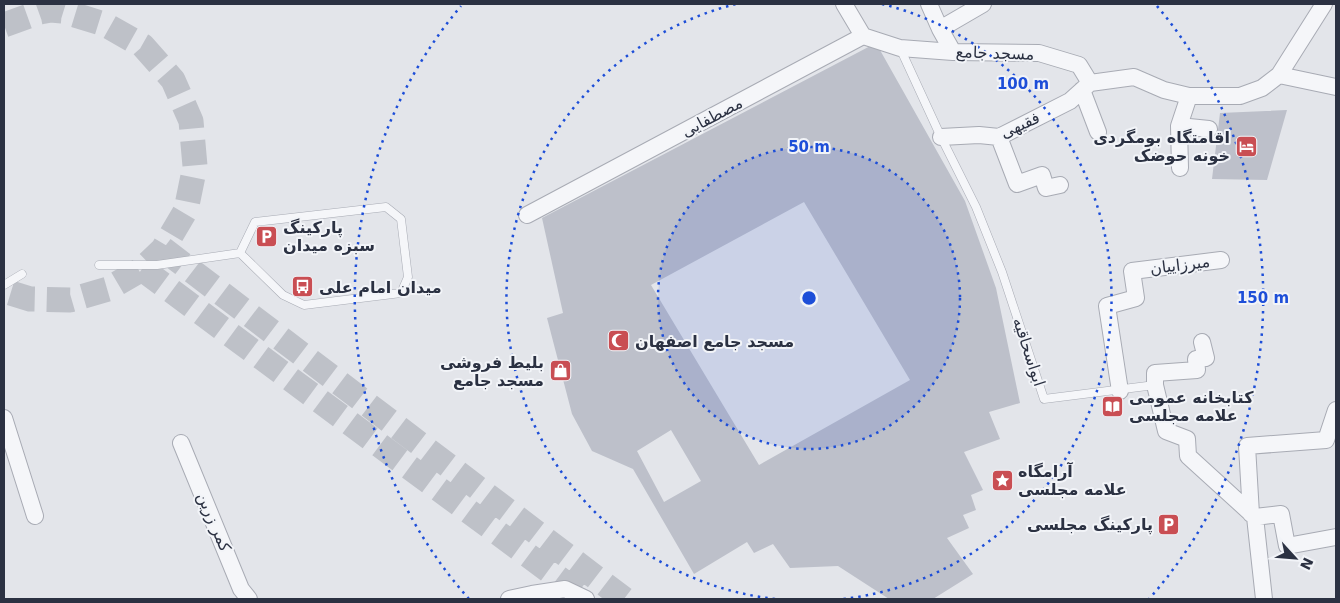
<svg xmlns="http://www.w3.org/2000/svg" width="1340" height="603" viewBox="0 0 1340 603" font-family="'DejaVu Sans','Noto Sans Arabic',sans-serif">
	<rect width="100%" height="100%" fill="#e3e5ea"/>
	<path fill="#bdc0ca" fill-rule="evenodd" d="M876,43L965,201L996,288L1020,403L989,412L1000,439L964,452L983,490L971,495L976,510L963,515L969,528L947,538L973,574L933,599H889L838,566L790,568L773,544L754,553L747,542L694,574L633,469L592,451L572,414L547,318L563,313L542,218ZM804,202L910,380L759,465L651,285ZM671,430L701,481L664,502L637,451Z
		M1287,110L1267,180L1212,179L1220,113Z"/>
	<g fill="none" stroke-linecap="round" stroke-linejoin="round">
		<path stroke="#bec1c8" stroke-width="25" stroke-dasharray="25 12" stroke-linecap="butt" d="M4,25L40,12L51,10L62,11L104,24L143,46L173,80L191,121L195,166L186,210L163,249L142,269L108,289L70,300L30,299L4,291
			M163,249L624,599
			M142,269L587,599"/>
		<defs>
			<path id="lane" d="M900,48L941,137L976,207L1002,272L1044,399L1155,385
				M386,207L401,219L408,277L401,293L304,305L283,295L240,253L255,222Z
				M99,265H157L240,253
				M4,285L22,274"/>
			<path id="street" d="M844,4L863,36
				M929,4L940,29L953,52
				M940,29L983,4
				M1279,75L1336,87
				M1090,83L1134,77L1164,90L1189,96H1240L1262,88L1279,75L1324,4
				M1082,90L1098,132
				M1179,126L1209,129
				M941,137L979,135L999,137L1070,101L1090,83
				M999,137L1017,184L1042,175L1046,188L1060,185
				M1180,168L1179,126L1189,96
				M527,215L863,36L900,48L953,52L1039,53L1079,65L1090,83
				M1202,342L1206,358L1196,359L1197,370L1155,373V385L1166,431L1187,439L1188,456L1255,517L1264,599
				M1120,391L1107,306L1136,298L1132,271L1221,260
				M4,418L35,516
				M181,443L241,589L249,599
				M1251,514L1247,446L1326,440L1336,410
				M1255,517L1281,514L1287,546L1336,537
				M509,599L532,594L565,589L586,599"/>
		</defs>
		<use href="#lane" stroke="#a8abb4" stroke-width="9"/>
		<use href="#street" stroke="#a8abb4" stroke-width="18"/>
		<use href="#lane" stroke="#f5f6f9" stroke-width="8"/>
		<use href="#street" stroke="#f5f6f9" stroke-width="16"/>
	</g>
	<circle cx="809" cy="298" r="151" fill="#1d4ed8" fill-opacity=".12"/>
	<g fill="none" stroke="#1d4ed8" stroke-width="2.5" stroke-dasharray="2.5 5">
		<circle cx="809" cy="298" r="151"/>
		<path d="M775 599A303 303 0 0 1 736 4M882 4A303 303 0 0 1 843 599"/>
		<path d="M469 599A454 454 0 0 1 461 6M1157 6A454 454 0 0 1 1149 599"/>
	</g>
	<defs>
		<symbol id="hotel-square" viewBox="-11 -11 22 22"><rect x="-9" y="-9" width="18" height="18" rx="4" fill="#c94e53" stroke="#f2f4f8"/><path d="M-6-4.5h1.5V1H6V5H4.5V3h-9V5H-6ZM-4 0a1.8 1.8 0 1 1 3.6 0ZM.5 0V-2.5h3Q6-2.5 6 0Z" fill="#fff"/></symbol>
		<symbol id="parking-square" viewBox="-11 -11 22 22"><rect x="-9" y="-9" width="18" height="18" rx="4" fill="#c94e53" stroke="#f2f4f8"/><path d="M-3.5-5.5H1a3.5 3.5 0 0 1 0 7H-1V5.5H-3.5ZM-1-3.4V-.6H.8a1.4 1.4 0 0 0 0-2.8Z" fill="#fff"/></symbol>
		<symbol id="bus-square" viewBox="-11 -11 22 22"><rect x="-9" y="-9" width="18" height="18" rx="4" fill="#c94e53" stroke="#f2f4f8"/><path d="M-5-6H5V4H4V6H2V4H-2V6H-4V4H-5ZM-3.5-4V0h7V-4ZM-3.5 1.2v1.5H-2V1.2ZM2 1.2v1.5H3.5V1.2Z" fill="#fff"/></symbol>
		<symbol id="mosque-square" viewBox="-11 -11 22 22"><rect x="-9" y="-9" width="18" height="18" rx="4" fill="#c94e53" stroke="#f2f4f8"/><path d="M3.5-4.9A6 6 0 1 0 3.5 4.9A5 5 0 1 1 3.5-4.9Z" fill="#fff"/></symbol>
		<symbol id="shop-square" viewBox="-11 -11 22 22"><rect x="-9" y="-9" width="18" height="18" rx="4" fill="#c94e53" stroke="#f2f4f8"/><path d="M-5-2.5h2.3a2.7 3.5 0 0 1 5.4 0H5L5.5 6h-11ZM-1.5-2.5h3a1.5 2.3 0 0 0-3 0Z" fill="#fff"/></symbol>
		<symbol id="library-square" viewBox="-11 -11 22 22"><rect x="-9" y="-9" width="18" height="18" rx="4" fill="#c94e53" stroke="#f2f4f8"/><path d="M-6-4Q-3-5.5-.7-3.5V5Q-3 3-6 4ZM6-4Q3-5.5 .7-3.5V5Q3 3 6 4Z" fill="#fff"/></symbol>
		<symbol id="sight-square" viewBox="-11 -11 22 22"><rect x="-9" y="-9" width="18" height="18" rx="4" fill="#c94e53" stroke="#f2f4f8"/><path d="M0-6L1.8-2.2L6-1.7L2.9 1.2L3.7 5.4L0 3.3L-3.7 5.4L-2.9 1.2L-6-1.7L-1.8-2.2Z" fill="#fff"/></symbol>
	</defs>
	<g fill-rule="evenodd">
		<use href="#hotel-square" x="1234" y="134" width="25" height="25"/>
		<use href="#parking-square" x="254" y="224" width="25" height="25"/>
		<use href="#bus-square" x="290" y="274" width="25" height="25"/>
		<use href="#mosque-square" x="606" y="328" width="25" height="25"/>
		<use href="#shop-square" x="548" y="358" width="25" height="25"/>
		<use href="#library-square" x="1100" y="394" width="25" height="25"/>
		<use href="#sight-square" x="990" y="468" width="25" height="25"/>
		<use href="#parking-square" x="1156" y="512" width="25" height="25"/>
	</g>
	<g text-anchor="middle" dominant-baseline="central" stroke-width="4" stroke-linejoin="round" paint-order="stroke">
		<g font-size="16" fill="#2b3142" stroke="#f2f4f8">
			<text transform="translate(995 53) rotate(2)">مسجد جامع</text>
			<text transform="translate(712 117) rotate(-28)">مصطفایی</text>
			<text transform="translate(1020 125) rotate(-24)">فقیهی</text>
			<text transform="translate(1180 265) rotate(-7)">میرزاییان</text>
			<text transform="translate(1029 352) rotate(72)">ابواسحاقیه</text>
			<text transform="translate(214 522) rotate(67)">کمر زرین</text>
		</g>
		<g font-size="16" font-weight="bold" fill="#2b3142" stroke="#f2f4f8" text-anchor="start">
			<text x="1230" y="137" text-anchor="end">اقامتگاه بومگردی<tspan x="1230" dy="18">خونه حوضک</tspan></text>
			<text x="283" y="227">پارکینگ<tspan x="283" dy="18">سبزه میدان</tspan></text>
			<text x="319" y="287">میدان امام علی</text>
			<text x="635" y="341">مسجد جامع اصفهان</text>
			<text x="544" y="362" text-anchor="end">بلیط فروشی<tspan x="544" dy="18">مسجد جامع</tspan></text>
			<text x="1129" y="397">کتابخانه عمومی<tspan x="1129" dy="18">علامه مجلسی</tspan></text>
			<text x="1018" y="471">آرامگاه<tspan x="1018" dy="18">علامه مجلسی</tspan></text>
			<text x="1153" y="524" text-anchor="end">پارکینگ مجلسی</text>
		</g>
	</g>
	<circle cx="809" cy="298" r="8" fill="#1d4ed8" stroke="#f2f4f8" stroke-width="2.5"/>
	<g font-size="15" text-anchor="middle" font-weight="bold" fill="#1d4ed8" stroke="#f2f4f8" stroke-width="4" stroke-linejoin="round" paint-order="stroke">
		<text x="1023" y="89">100 m</text>
		<text x="809" y="152">50 m</text>
		<text x="1263" y="303">150 m</text>
	</g>
	<rect width="1340" height="603" fill="none" stroke="#2b3142" stroke-width="10"/>
	<g transform="translate(1295 558) rotate(116)" stroke="#f2f4f8" stroke-width="4" paint-order="stroke">
	<path d="M0-4L9 19L0 12L-9 19Z" fill="#2b3142"/>
	<text y="-8" font-size="14" font-weight="bold" text-anchor="middle" fill="#2b3142">N</text>
	</g>
</svg>
